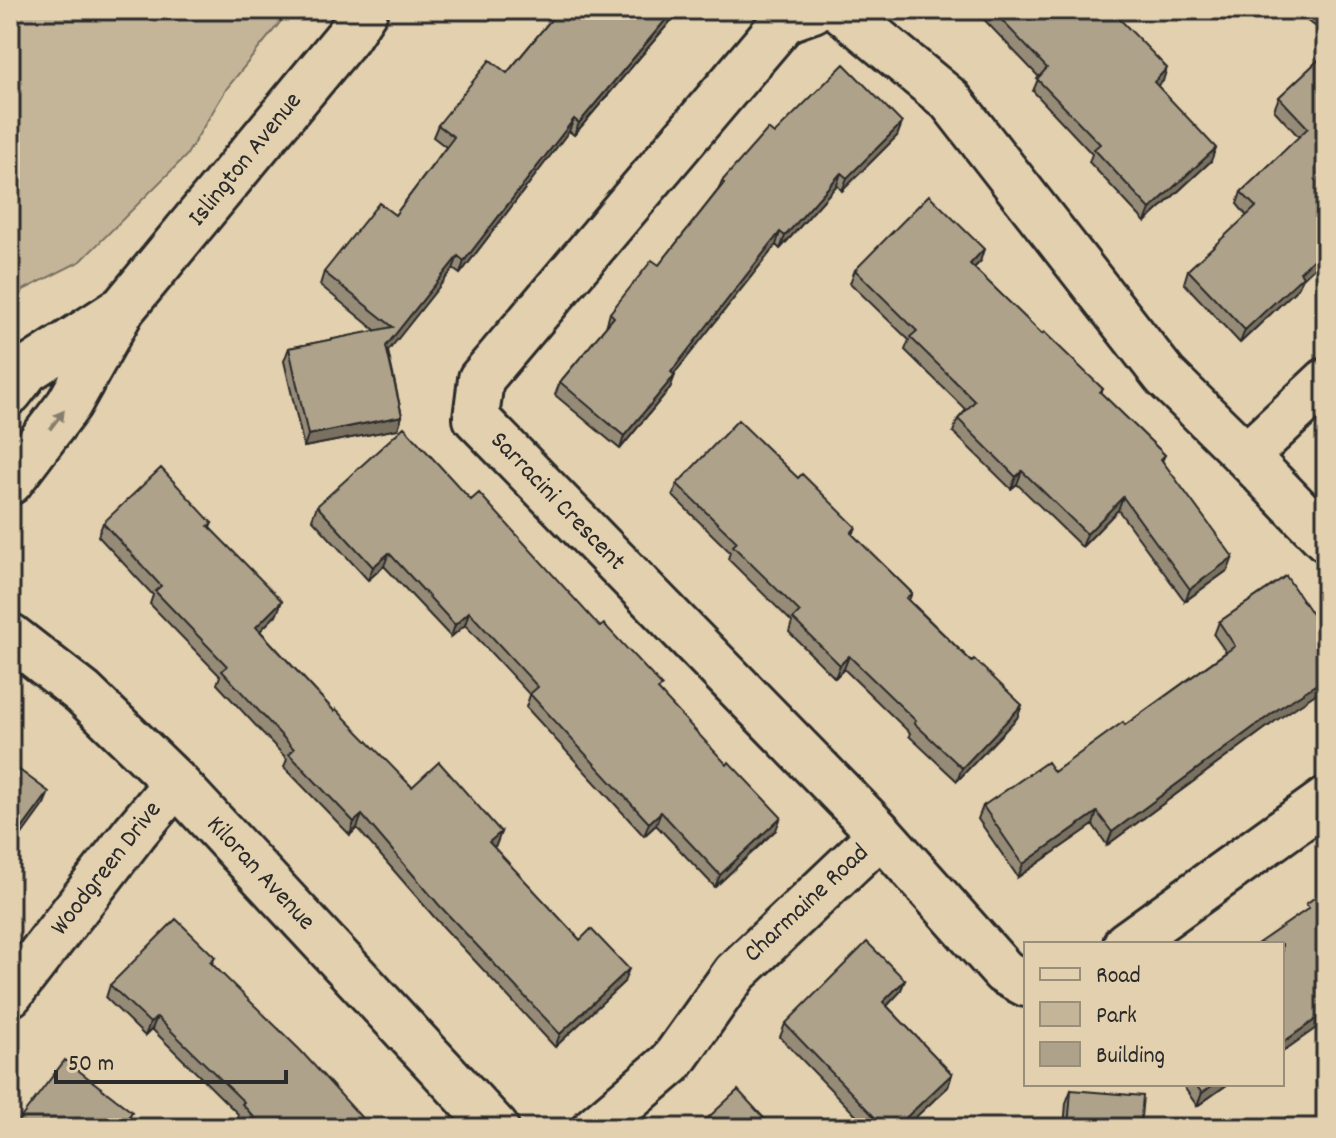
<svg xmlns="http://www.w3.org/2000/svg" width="1336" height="1138" viewBox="0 0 1336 1138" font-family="Dekko,sans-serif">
	<rect width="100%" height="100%" fill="#e2d0ae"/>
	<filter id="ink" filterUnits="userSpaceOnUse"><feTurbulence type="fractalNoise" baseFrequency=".0125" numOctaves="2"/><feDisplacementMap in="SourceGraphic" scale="16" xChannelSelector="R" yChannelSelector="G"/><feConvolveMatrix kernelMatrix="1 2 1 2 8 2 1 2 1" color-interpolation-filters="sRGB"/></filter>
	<g filter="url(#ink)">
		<path fill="#c4b599" stroke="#787062" stroke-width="2" d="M10,10H290L227,88L186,156L81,261L23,290L10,305Z"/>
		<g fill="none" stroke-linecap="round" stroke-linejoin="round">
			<defs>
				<path id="minor" d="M813,10L785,20L481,379L476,418L881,834
					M841,10L950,100L1165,376L1246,456
					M1326,381L1246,456L1326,539
					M10,636L83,693L176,783L496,1128
					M1126,944L1326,800
					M10,994L135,832L176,783
					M595,1128L671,1063L735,973L881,834L1004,972L1026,984"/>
				<path id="major" d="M10,392L27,370L118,311
					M10,482L69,404L123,308L348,36L365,10"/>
			</defs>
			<use href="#minor" stroke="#2b2b2b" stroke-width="50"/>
			<use href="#major" stroke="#2b2b2b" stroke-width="50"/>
			<use href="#minor" stroke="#e2d0ae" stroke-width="44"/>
			<use href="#major" stroke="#e2d0ae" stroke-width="44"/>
		</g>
		<path fill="#968b77" stroke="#2b2b2b" stroke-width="2" d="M559,10H680L574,135L569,131L460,274L453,269L388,351L402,416L398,429L304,447L284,361L289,348L376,331L320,285L324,272L395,215L446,147L433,137L438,125L507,73Z
			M969,10H1111L1163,81L1158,86L1211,161L1145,222L1089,162L1092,154L1033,91L1039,77L975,10L972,14Z
			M1290,10H1326V19L1320,29Z
			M1326,53L1302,279L1298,288L1240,343L1184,283L1188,270L1247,216L1237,204L1241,192L1299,137L1274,110L1279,97Z
			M902,123L897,136L842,191L837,185L780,249L776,245L674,374L675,375L670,388L620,449L555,395L560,382L606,327L610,313L659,265L718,190L722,181L774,134Z
			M980,262L974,268L1042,334L1103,389L1101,393L1165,455L1162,461L1228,570L1185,601L1118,510L1082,547L1017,484L1011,489L953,432L958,419L966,410L905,350L909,340L850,283L855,270Z
			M798,478L856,527L853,535L912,593L909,600L972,662L1022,705L1017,718L957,781L909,736L910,733L844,669L835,678L789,632L792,622L728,559L730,552L673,496L677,484Z
			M471,500L660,693L776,830L715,887L656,825L644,836L526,707L530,695L465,625L451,637L384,566L368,580L312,519L317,506Z
			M103,523H212L210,528L277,614L260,631L334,711L412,787L501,832L496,845L493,847L580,940L624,982L555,1047L435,918L357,828L350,835L284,767L287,759L217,684L220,676L150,604L153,595L98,536Z
			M1286,576L1274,722L1107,845L1093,825L1018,877L978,819L983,806L1054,772L1125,725L1226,652L1214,635L1219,622Z
			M215,957L212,964L371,1128H247L237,1117L238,1114L152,1029L145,1036L106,998L110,985Z
			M905,980L900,992L887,1006L952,1074L948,1087L904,1128H868L780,1037L785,1024Z
			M1182,1084H1228L1197,1106Z
			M1071,1090L1140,1128H1064L1066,1103Z"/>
		<path fill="#7a7161" stroke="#2b2b2b" stroke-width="2" d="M674,10H680L574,135L579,123Z
			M1167,68L1163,81L1149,95L1154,82Z
			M574,119L569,131L460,274L464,261Z
			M902,123L897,136L842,191L847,178Z
			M1216,148L1211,161L1145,222L1150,209Z
			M841,173L837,185L780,249L785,236Z
			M780,232L776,245L666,384L671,372Z
			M1326,247V256L1302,279L1298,288L1240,343L1245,330L1300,272Z
			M984,249L980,262L965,276L970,264Z
			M458,256L453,269L382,359L386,346Z
			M675,375L670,388L620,449L624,436Z
			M402,416L398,429L304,447L308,435Z
			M1022,471L1017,484L1011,489L1016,477Z
			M1123,497L1118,510L1082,547L1087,534Z
			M389,553L384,566L368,580L373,567Z
			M1233,557L1228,570L1185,601L1190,589Z
			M282,601L277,614L251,640L256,627Z
			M469,612L465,625L451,637L455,625Z
			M849,656L844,669L835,678L840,665Z
			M1326,678V687L1274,722L1107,845L1112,832L1278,709Z
			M1022,705L1017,718L957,781L962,768Z
			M49,792L44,804L10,851V845Z
			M661,812L656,825L644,836L649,823Z
			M1097,812L1093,825L1018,877L1023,864Z
			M362,815L357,828L350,835L354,822Z
			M781,817L776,830L715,887L720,875Z
			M501,832L496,845L484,855L489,842Z
			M629,969L624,982L555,1047L560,1034Z
			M905,980L900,992L879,1014L883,1002Z
			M1326,1012V1021L1282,1052V1043Z
			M157,1017L152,1029L145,1036L150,1023Z
			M952,1074L948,1087L904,1128H895Z
			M1214,1084H1228L1197,1106L1202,1093Z
			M132,1112L125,1128H120Z"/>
		<path fill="#afa28a" stroke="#2b2b2b" stroke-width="2" d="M559,10H674L579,123L574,119L464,261L458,256L386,346L402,416L308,435L289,348L393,327L324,272L379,203L395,215L454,137L438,125L490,60L507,73Z
			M992,10H1111L1167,68L1154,82L1216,148L1150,209L1094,149L1100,144L1037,79L1047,68Z
			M1315,10H1326V14L1325,16Z
			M1326,53V247L1300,272L1303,276L1245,330L1188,270L1256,207L1241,192L1308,128L1279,97Z
			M844,64L902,123L847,178L841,173L785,236L780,232L671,372L675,375L624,436L560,382L614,317L610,313L652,260L659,265L724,183L722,181L768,129L774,134Z
			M929,195L984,249L970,264L1042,334L1044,332L1103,389L1100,392L1165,455L1161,459L1233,557L1190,589L1123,497L1087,534L1022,471L1016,477L958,419L975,401L910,337L917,331L855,270Z
			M738,420L798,478L802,474L856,527L851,533L912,593L906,598L972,662L974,659L1022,705L962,768L914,723L916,721L849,656L840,665L793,619L800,612L733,546L737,542L677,484Z
			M404,427L471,500L479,493L600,627L604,624L662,686L658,690L727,765L729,762L781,817L720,875L661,812L649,823L530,694L538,687L469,612L455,625L389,553L373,567L317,506Z
			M161,468L212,523L208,526L282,601L256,627L334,711L336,709L412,787L439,762L501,832L489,842L580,940L591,929L629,969L560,1034L439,905L362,815L354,822L289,754L294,749L222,671L227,666L155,591L161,586L103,523Z
			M1286,576L1326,635V678L1278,709L1112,832L1097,812L1023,864L983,806L1047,762L1054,772L1123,722L1125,725L1235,646L1219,622Z
			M10,763L49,792L10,845Z
			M1326,889V1012L1282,1043V944H1257L1309,908L1306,904Z
			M176,919L215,957L210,962L300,1050L371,1128H264L242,1104L244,1102L157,1017L150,1023L110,985Z
			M867,942L905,980L883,1002L952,1074L895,1128H885L785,1024Z
			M65,1060L132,1112L120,1128H13Z
			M1195,1084H1214L1202,1093Z
			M738,1090L773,1128H697Z
			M1071,1090L1143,1096L1140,1128H1068Z"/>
		<defs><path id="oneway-solid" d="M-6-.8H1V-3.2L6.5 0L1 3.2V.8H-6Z" transform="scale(2)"/></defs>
		<use fill="#867e6c" href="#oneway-solid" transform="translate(57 420) rotate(-53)"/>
	</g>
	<g text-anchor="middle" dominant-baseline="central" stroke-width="6" stroke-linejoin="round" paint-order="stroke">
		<g font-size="26" fill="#2b2b2b" stroke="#e2d0ae">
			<text transform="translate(246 160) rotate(-51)">Islington Avenue</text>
			<text transform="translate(557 502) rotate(46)">Sarracini Crescent</text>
			<text transform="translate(107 869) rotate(-52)">Woodgreen Drive</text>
			<text transform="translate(260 874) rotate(47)">Kiloran Avenue</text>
			<text transform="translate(807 904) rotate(-43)">Charmaine Road</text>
		</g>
	</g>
	<rect width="1336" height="1138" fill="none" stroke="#e2d0ae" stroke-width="40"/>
	<rect x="20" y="20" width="1296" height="1098" fill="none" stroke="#2b2b2b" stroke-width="3" filter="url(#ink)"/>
	<rect x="1024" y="942" width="260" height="144" fill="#e2d0ae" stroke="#998e7a" stroke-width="2"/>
	<rect x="1040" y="968" width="40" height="12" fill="#e2d0ae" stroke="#998e7a" stroke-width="2"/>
	<text x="1096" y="982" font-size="24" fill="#2b2b2b">Road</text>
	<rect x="1040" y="1002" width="40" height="24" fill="#c4b599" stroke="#998e7a" stroke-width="2"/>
	<text x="1096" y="1022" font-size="24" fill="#2b2b2b">Park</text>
	<rect x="1040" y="1042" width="40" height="24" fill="#afa28a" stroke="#998e7a" stroke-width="2"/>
	<text x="1096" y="1062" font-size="24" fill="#2b2b2b">Building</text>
	<path d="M56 1070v12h230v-12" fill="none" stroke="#2b2b2b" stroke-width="4"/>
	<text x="68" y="1070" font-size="24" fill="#2b2b2b" stroke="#e2d0ae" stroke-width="6" paint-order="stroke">50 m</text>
</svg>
